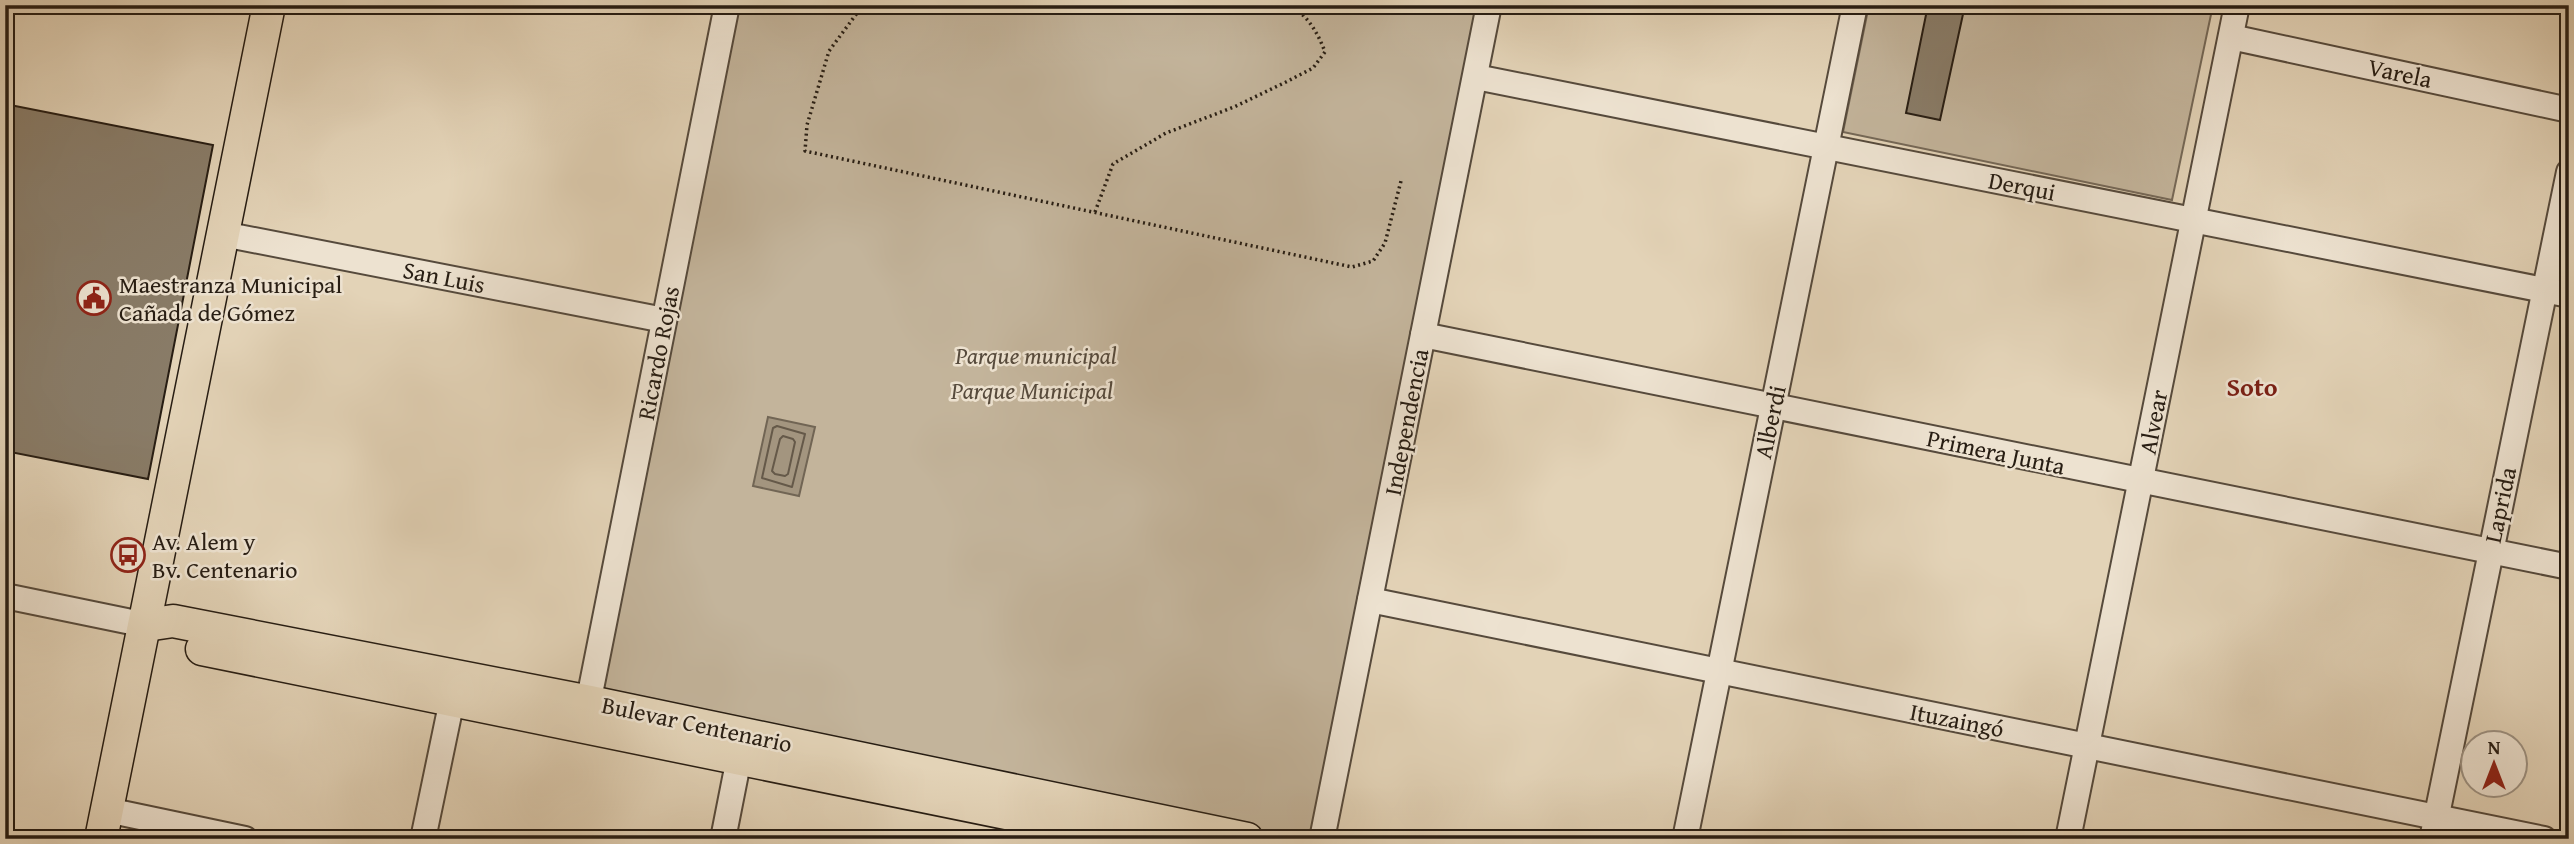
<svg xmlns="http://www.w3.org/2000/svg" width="2574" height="844" font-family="'Gentium Book Plus',serif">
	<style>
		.green { fill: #c3b49b; stroke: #756857; stroke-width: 2 }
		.water { fill: #a3957f; stroke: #716554; stroke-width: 2 }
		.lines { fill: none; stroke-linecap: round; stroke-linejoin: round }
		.shore { stroke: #655949; stroke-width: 2 }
		.building { fill: #897c68; stroke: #271d13; stroke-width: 2 }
		.minor-casing { stroke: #564a3c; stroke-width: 28 }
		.major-casing { stroke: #271d13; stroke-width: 35 }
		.path { stroke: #271d13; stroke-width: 3.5; stroke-dasharray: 2 3.5; stroke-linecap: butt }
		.minor { stroke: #ede2d0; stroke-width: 24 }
		.major { stroke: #e3d3b7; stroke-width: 32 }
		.labels { text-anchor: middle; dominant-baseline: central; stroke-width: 5; stroke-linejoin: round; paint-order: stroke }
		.street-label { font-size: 24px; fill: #271d13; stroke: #ede2d0 }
		.poi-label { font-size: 24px; fill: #271d13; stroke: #ede2d0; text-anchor: start }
		.park-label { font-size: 24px; font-style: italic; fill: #564a3c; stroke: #ede2d0 }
		.neighbourhood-label { font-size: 26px; font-weight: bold; fill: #7a1f14; stroke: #ede2d0 }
	</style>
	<rect width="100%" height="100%" fill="#e3d3b7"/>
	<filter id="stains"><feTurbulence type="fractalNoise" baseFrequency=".00286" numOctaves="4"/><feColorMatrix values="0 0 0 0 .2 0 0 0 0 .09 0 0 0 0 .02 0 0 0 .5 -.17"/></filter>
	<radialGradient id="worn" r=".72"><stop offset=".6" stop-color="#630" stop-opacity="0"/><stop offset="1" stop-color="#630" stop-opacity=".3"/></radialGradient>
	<g class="green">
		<polygon points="727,5 1489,5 1322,839 1247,839 590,702"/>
		<polygon points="1869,5 2213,5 2172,200 1843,132"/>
	</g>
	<polygon class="water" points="768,417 815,427 799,496 753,486"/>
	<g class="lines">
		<g class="shore">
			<polygon points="777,426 805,434 792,487 762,478 773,428"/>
			<polygon points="783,436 793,439 795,442 788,474 785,476 775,474 772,471 780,439"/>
		</g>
	</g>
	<g class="building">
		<polygon points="1928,5 1965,5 1940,120 1906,113"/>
		<polygon points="5,104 213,145 148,479 5,451"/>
	</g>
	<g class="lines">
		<g class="minor-casing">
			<g id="minor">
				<polyline points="2231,37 2569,110"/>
				<polyline points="1476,77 2569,295"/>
				<polyline points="223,234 664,320"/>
				<polyline points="1423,335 2569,567"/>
				<polyline points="5,596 146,625"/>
				<polyline points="1370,600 2544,839"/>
				<polyline points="585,719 727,5"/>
				<polyline points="107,810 245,839"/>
				<polyline points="423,839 452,700"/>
				<polyline points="723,839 739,758"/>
				<polyline points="1322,839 1489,5"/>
				<polyline points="1685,839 1855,5"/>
				<polyline points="2068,839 2237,5"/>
				<polyline points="2432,839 2569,172"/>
			</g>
		</g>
		<g class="major-casing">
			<g id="major">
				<polyline points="146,625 173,621 590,702 1247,839"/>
				<polyline points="202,649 1133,839"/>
				<polyline points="101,839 269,5"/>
			</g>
		</g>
		<g class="path">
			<polyline points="863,5 829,51 807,125 805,151 1352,267 1373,261 1385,243 1401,181"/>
			<path d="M1095 212 1113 164 1166 133 1234 107 1286 82 1313 68 1325 52C1318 33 1308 16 1290 5"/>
		</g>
		<use href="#minor" class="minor"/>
		<use href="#major" class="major"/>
	</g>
	<defs>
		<g id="civic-ring" transform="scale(1.75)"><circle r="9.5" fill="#ede2d0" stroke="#8f2418" stroke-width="1.5"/><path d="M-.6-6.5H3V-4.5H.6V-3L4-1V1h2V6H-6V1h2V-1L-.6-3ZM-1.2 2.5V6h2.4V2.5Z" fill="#8f2418"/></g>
		<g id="bus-ring" transform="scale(1.75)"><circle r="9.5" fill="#ede2d0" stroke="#8f2418" stroke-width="1.5"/><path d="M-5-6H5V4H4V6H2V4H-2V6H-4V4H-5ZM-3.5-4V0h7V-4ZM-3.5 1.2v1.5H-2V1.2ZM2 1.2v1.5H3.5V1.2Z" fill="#8f2418"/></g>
	</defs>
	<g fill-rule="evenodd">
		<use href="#civic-ring" x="94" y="298"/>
		<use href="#bus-ring" x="128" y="555"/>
	</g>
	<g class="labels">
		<g class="street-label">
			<text transform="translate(2400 73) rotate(12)">Varela</text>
			<text transform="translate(2022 186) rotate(11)">Derqui</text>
			<text transform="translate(444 277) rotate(11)">San Luis</text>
			<text transform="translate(658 353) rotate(-79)">Ricardo Rojas</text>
			<text transform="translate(1406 422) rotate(-79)">Independencia</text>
			<text transform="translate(1770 422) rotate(-78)">Alberdi</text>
			<text transform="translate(2153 422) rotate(-79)">Alvear</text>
			<text transform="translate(1996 452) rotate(12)">Primera Junta</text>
			<text transform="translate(2500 505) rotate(-78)">Laprida</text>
			<text transform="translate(1957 720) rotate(11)">Ituzaingó</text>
			<text transform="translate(697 724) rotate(12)">Bulevar Centenario</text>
		</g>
		<g class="poi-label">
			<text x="119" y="284">Maestranza Municipal<tspan x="119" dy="28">Cañada de Gómez</tspan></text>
			<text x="152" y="541">Av. Alem y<tspan x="152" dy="28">Bv. Centenario</tspan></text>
		</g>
		<g class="park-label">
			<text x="1036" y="355">Parque municipal</text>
			<text x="1032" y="390">Parque Municipal</text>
		</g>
		<g class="neighbourhood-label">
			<text x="2252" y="386">Soto</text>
		</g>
	</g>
	<rect width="2574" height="844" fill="none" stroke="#e3d3b7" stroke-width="28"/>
	<rect x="7" y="7" width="2560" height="830" fill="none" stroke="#271d13" stroke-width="3.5"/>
	<rect x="14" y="14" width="2546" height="816" fill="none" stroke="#271d13" stroke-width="2"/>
	<g transform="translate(2494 764)"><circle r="33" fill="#ede2d0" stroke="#9e9384" stroke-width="2"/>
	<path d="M0-5L12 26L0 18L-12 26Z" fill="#8f2418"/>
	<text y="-10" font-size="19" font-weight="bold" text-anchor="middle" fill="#271d13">N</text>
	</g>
	<rect width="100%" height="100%" filter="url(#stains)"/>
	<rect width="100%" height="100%" fill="url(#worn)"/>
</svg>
